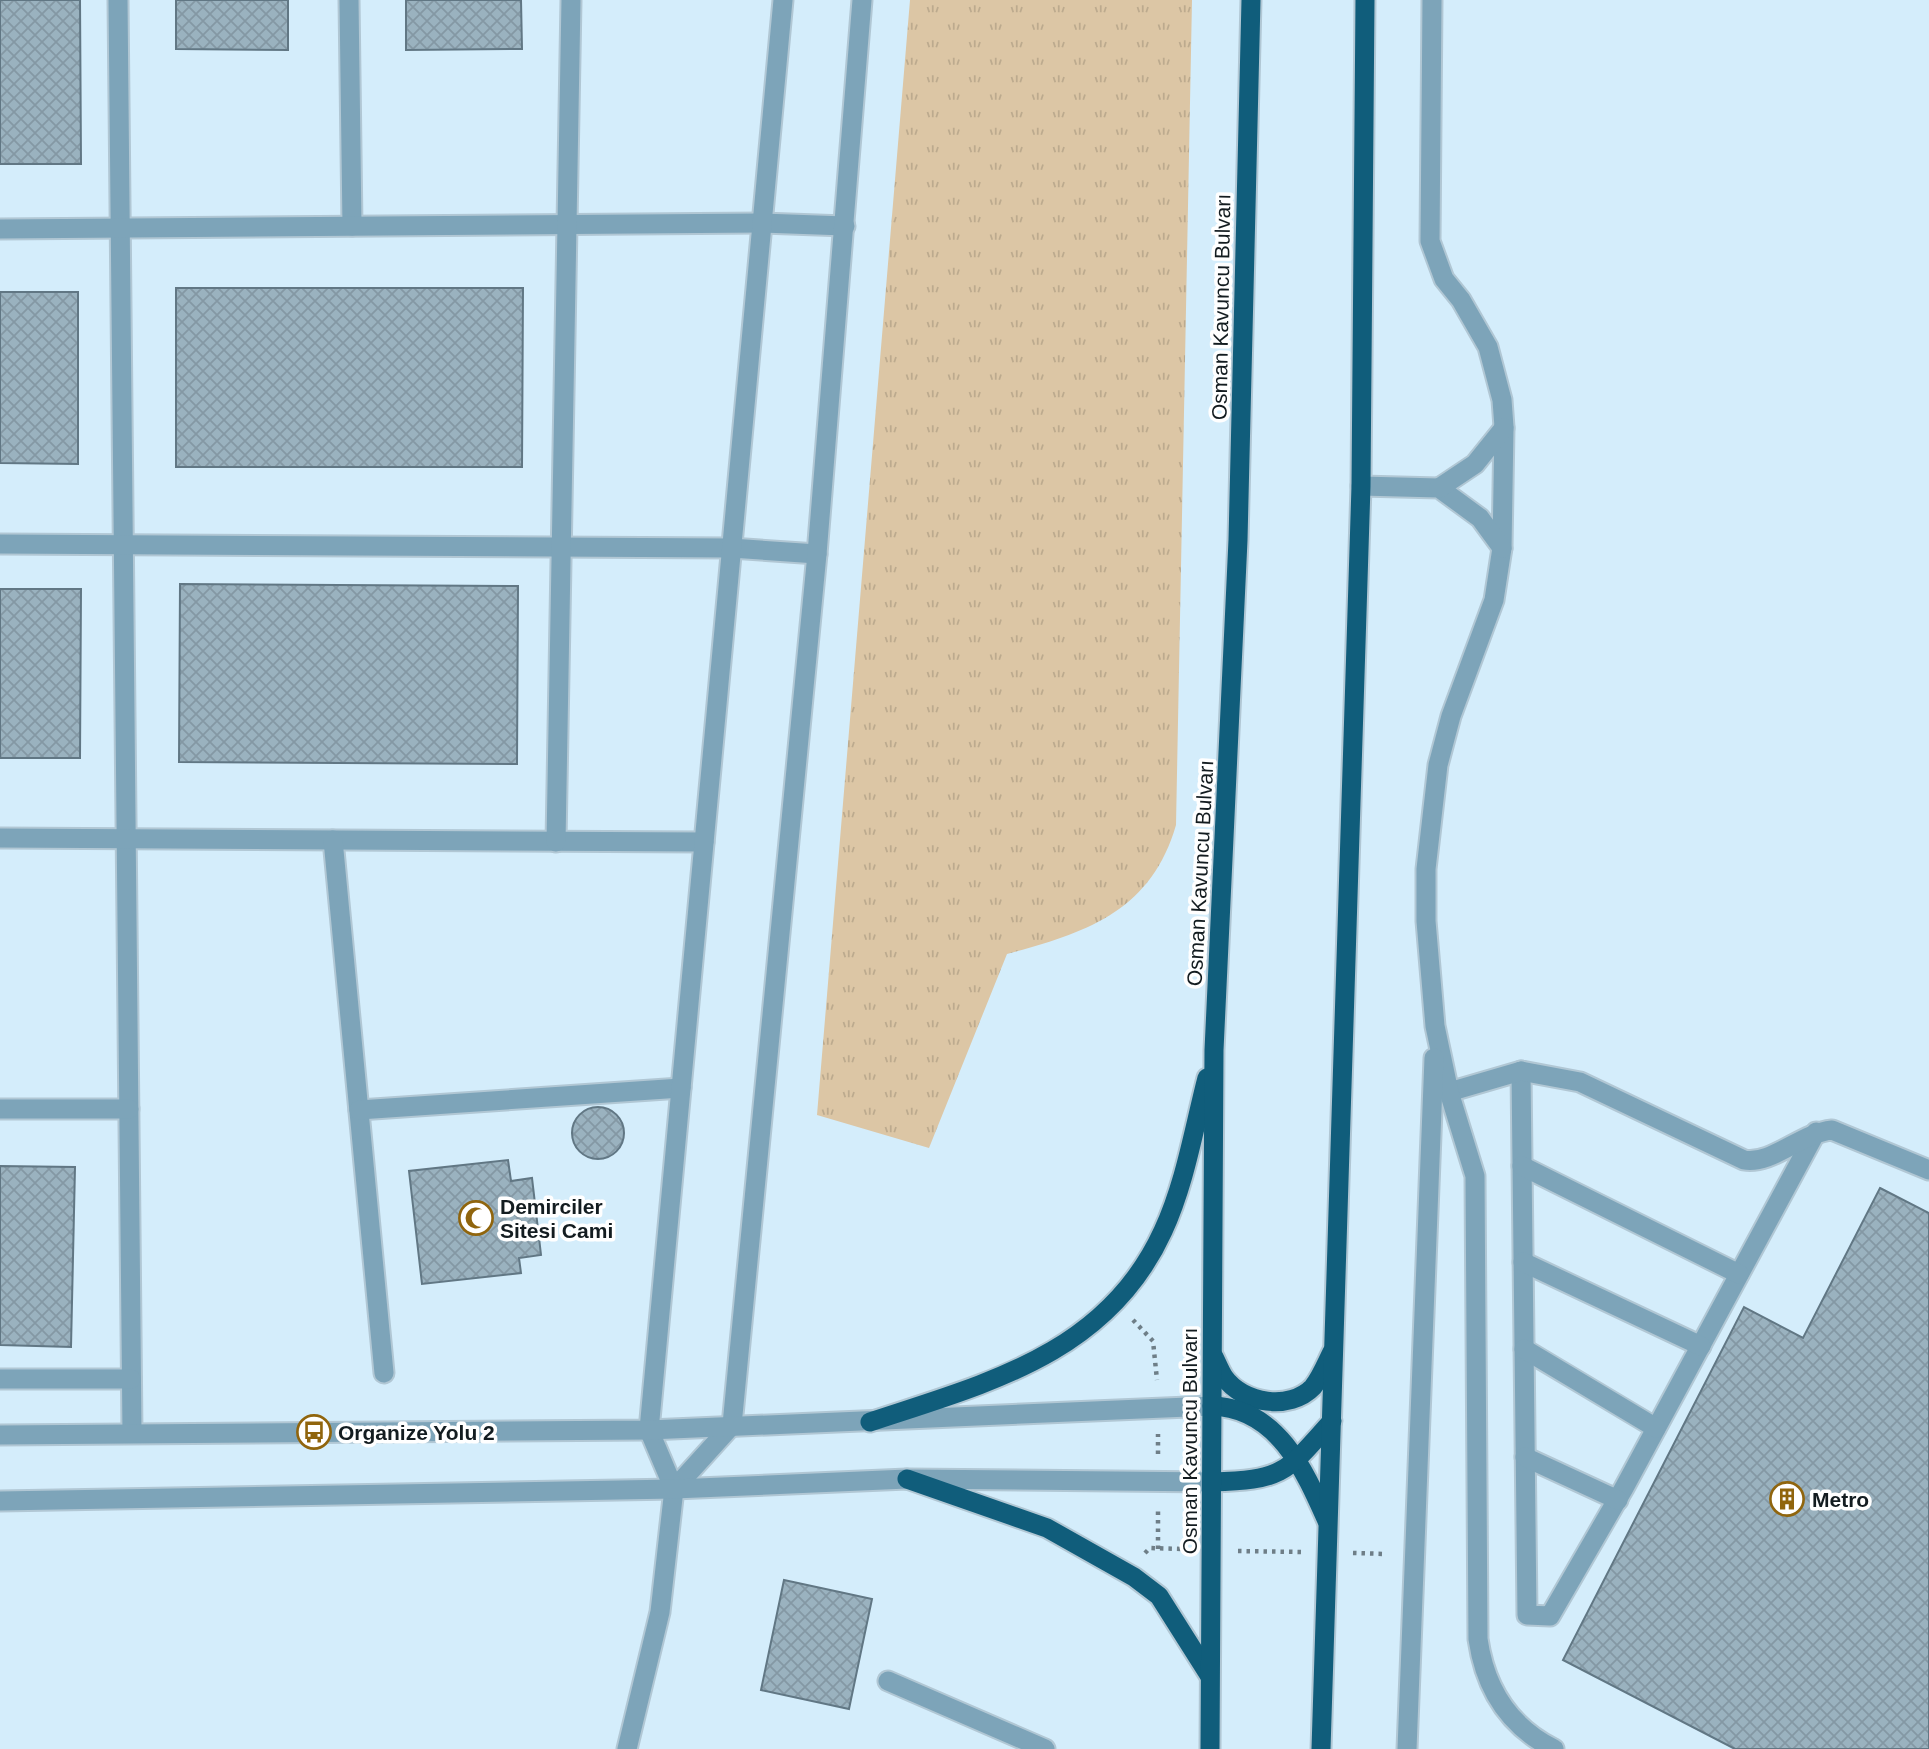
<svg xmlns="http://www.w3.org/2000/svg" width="1929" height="1749" font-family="Arial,sans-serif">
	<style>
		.park { fill: url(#park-tufts) }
		.building { fill: url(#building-cross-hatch); stroke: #617784; stroke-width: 2 }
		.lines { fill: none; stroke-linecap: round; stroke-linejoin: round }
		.service-casing { stroke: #b1c7d4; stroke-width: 23 }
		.minor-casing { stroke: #b1c7d4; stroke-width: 23 }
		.tertiary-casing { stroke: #b1c7d4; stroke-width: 23 }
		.trunk-casing { stroke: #b1c7d4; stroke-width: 23 }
		.path { stroke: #6e7e87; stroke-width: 4.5; stroke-dasharray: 3.5 5; stroke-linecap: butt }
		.service { stroke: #7da4b9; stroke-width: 19 }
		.minor { stroke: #7da4b9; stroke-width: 19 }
		.tertiary { stroke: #7da4b9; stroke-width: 19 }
		.trunk { stroke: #105d7b; stroke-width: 19 }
		.labels { text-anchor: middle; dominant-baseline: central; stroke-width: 7; stroke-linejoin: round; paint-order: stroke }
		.street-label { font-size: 21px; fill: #131c20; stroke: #fff }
		.poi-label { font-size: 21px; font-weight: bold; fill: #131c20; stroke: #fff; text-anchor: start }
	</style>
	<defs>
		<pattern id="park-tufts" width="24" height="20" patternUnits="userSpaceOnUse" patternTransform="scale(1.75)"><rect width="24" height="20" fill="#dcc6a5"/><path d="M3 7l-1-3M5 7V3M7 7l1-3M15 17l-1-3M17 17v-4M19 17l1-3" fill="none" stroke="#bcaa8e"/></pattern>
		<pattern id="building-cross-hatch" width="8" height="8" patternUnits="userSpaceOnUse" patternTransform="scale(1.75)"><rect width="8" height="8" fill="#9ab2bf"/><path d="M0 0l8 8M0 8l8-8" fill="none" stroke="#8498a4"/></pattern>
	</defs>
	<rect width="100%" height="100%" fill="#d4edfb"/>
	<path class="park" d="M910 0H1192L1176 825C1151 912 1085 933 1007 954L929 1148 817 1115Z"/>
	<g class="building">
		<polygon points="0,0 80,0 81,164 0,164"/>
		<polygon points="176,0 288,0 288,50 176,49"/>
		<polygon points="406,0 521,0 522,49 406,50"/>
		<polygon points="176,288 523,288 522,467 176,467"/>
		<polygon points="0,292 78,292 78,464 0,463"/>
		<polygon points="180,584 518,586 517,764 179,762"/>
		<polygon points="0,589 81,589 80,758 0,758"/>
		<circle cx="598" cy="1133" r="26"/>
		<polygon points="508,1160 511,1181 532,1178 541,1255 519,1258 521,1273 422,1284 409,1171"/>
		<polygon points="0,1166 75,1167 71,1347 0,1345"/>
		<polygon points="1880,1188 1929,1213 1929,1749 1735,1749 1563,1660 1744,1307 1803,1338"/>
		<polygon points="784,1580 872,1599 849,1709 761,1690"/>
	</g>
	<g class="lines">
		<g class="service-casing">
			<g id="service">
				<polyline points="1521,1071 1527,1615 1550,1616 1624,1488 1816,1132"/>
				<path d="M1449 1092 1521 1071 1580 1082 1744 1160C1772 1165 1801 1133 1832 1130L1929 1170"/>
				<polyline points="1522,1166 1739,1274"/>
				<polyline points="1523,1262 1701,1346"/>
				<polyline points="1524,1349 1656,1428"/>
				<polyline points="1525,1457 1618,1500"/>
				<polyline points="888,1681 1045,1749"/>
			</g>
		</g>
		<g class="minor-casing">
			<g id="minor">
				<polyline points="118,0 132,1433"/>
				<polyline points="349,0 352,226"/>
				<polyline points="0,229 762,223 845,226"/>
				<polyline points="0,544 731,548 817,554"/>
				<polyline points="0,838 704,842"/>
				<polyline points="333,840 384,1373"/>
				<polyline points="556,842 571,0"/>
				<polyline points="0,1109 129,1109"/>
				<polyline points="359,1110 681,1088"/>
				<polyline points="0,1379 131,1379"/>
				<polyline points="674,1489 732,1425 817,554 862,0"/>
				<polyline points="627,1749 660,1612 674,1489 649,1430 783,0"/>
			</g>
		</g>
		<g class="tertiary-casing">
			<g id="tertiary">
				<path d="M1432 0 1430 241 1444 279 1461 300 1488 347 1502 400 1504 427 1502 548 1494 600 1451 716 1438 765 1426 869V921L1435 1026 1449 1092 1475 1176 1478 1639C1485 1688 1508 1726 1554 1749"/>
				<polyline points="1361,486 1439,488 1480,518 1502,548"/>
				<polyline points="1439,488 1475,464 1504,428"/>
				<polyline points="0,1435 649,1430 1212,1406"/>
				<polyline points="0,1501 674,1489 907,1479 1212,1482"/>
				<polyline points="1407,1749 1434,1058"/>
			</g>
		</g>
		<g class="trunk-casing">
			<g id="trunk">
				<path d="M1214 1357C1217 1363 1220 1371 1224 1377 1243 1404 1290 1411 1313 1387 1321 1377 1326 1364 1332 1352"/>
				<path d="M1212 1406C1277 1408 1304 1469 1327 1521"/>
				<path d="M870 1422C987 1383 1107 1354 1163 1231 1185 1184 1194 1128 1207 1078"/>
				<polyline points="907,1479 1047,1528 1134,1577 1159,1596 1209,1675"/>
				<path d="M1212 1482C1283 1480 1286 1473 1332 1421"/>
				<polyline points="1210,1749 1214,1050 1238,540 1251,0"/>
				<polyline points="1321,1749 1361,486 1365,0"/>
			</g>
		</g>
		<g class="path">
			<polyline points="1133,1320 1153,1341 1157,1380"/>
			<polyline points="1158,1454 1158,1434"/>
			<polyline points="1158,1549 1158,1508"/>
			<polyline points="1238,1551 1302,1552"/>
			<polyline points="1145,1553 1150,1548 1183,1549"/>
			<polyline points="1353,1553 1386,1554"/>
		</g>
		<use href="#service" class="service"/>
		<use href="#minor" class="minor"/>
		<use href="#tertiary" class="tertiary"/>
		<use href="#trunk" class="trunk"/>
	</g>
	<defs>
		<g id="mosque-ring" transform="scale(1.75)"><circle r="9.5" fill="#fff" stroke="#90650d" stroke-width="1.5"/><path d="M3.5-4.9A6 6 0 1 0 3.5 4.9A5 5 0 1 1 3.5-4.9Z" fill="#90650d"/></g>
		<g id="bus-ring" transform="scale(1.75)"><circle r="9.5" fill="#fff" stroke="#90650d" stroke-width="1.5"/><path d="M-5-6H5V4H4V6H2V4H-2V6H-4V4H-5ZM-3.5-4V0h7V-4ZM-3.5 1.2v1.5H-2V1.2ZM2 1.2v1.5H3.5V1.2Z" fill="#90650d"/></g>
		<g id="building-ring" transform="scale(1.75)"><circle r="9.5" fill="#fff" stroke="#90650d" stroke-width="1.5"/><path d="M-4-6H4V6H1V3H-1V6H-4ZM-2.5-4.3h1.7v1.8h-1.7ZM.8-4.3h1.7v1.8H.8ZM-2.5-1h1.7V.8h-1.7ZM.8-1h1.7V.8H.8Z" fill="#90650d"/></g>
	</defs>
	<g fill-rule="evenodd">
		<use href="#mosque-ring" x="476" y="1218"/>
		<use href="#bus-ring" x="314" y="1432"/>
		<use href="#building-ring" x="1787" y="1499"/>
	</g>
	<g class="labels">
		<g class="street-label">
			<text transform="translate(1221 307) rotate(-89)">Osman Kavuncu Bulvarı</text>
			<text transform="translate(1200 873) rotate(-87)">Osman Kavuncu Bulvarı</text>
			<text transform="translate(1189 1441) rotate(-90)">Osman Kavuncu Bulvarı</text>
		</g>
		<g class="poi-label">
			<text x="500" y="1206">Demirciler<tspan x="500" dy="24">Sitesi Cami</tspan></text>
			<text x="338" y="1432">Organize Yolu 2</text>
			<text x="1812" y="1499">Metro</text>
		</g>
	</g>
</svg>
